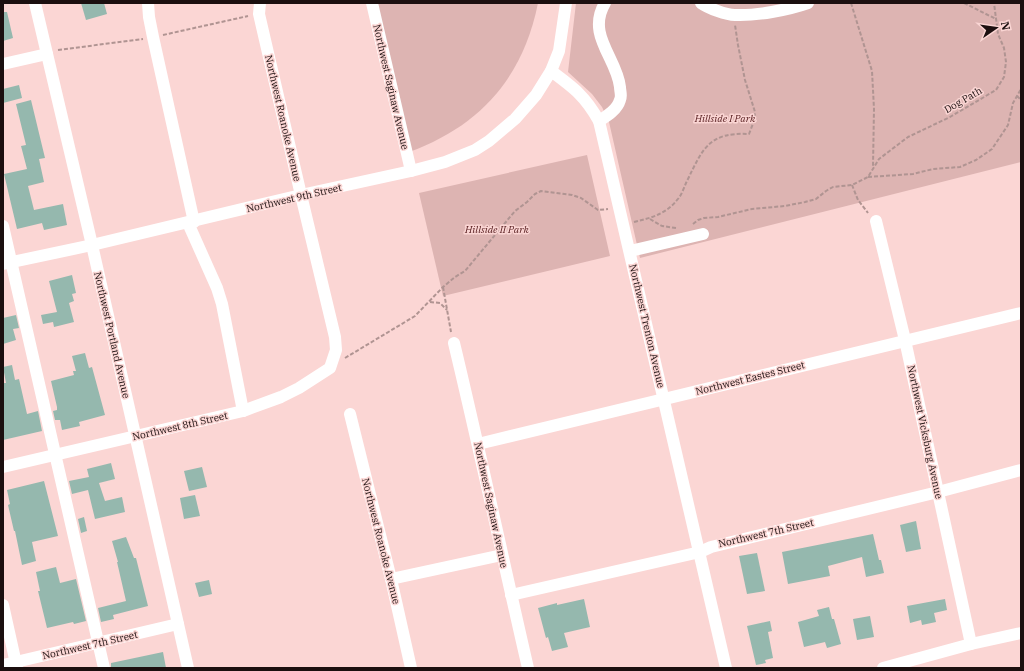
<svg xmlns="http://www.w3.org/2000/svg" width="1024" height="671" font-family="'IBM Plex Serif',serif">
	<style>
		.green { fill: #ddb4b2 }
		.building { fill: #95b8ae }
		.lines { fill: none; stroke-linecap: round; stroke-linejoin: round }
		.path { stroke: #b09492; stroke-width: 2; stroke-dasharray: 4 2; stroke-linecap: butt }
		.minor { stroke: #fff; stroke-width: 12 }
		.labels { text-anchor: middle; dominant-baseline: central; stroke-width: 3; stroke-linejoin: round; paint-order: stroke }
		.street-label { font-size: 10px; fill: #1b0f0f; stroke: #fbd6d4 }
		.park-label { font-size: 10px; font-style: italic; fill: #592022; stroke: #fbd6d4 }
	</style>
	<rect width="100%" height="100%" fill="#fbd6d4"/>
	<g class="green">
		<path d="M380 3H538C523 78 480 126 409 152L375 4Z"/>
		<polygon points="576,3 1021,3 1021,162 640,258 609,122 602,107 592,94 568,72"/>
		<polygon points="587,155 610,256 443,296 419,193"/>
	</g>
	<g class="building">
		<polygon points="81,3 104,3 107,14 86,20"/>
		<polygon points="3,12 7,12 13,38 3,41"/>
		<polygon points="19,85 22,98 3,103 3,89"/>
		<polygon points="31,100 45,158 39,159 44,182 28,186 34,210 63,204 67,225 44,230 42,223 17,229 4,174 27,169 21,146 26,145 16,104"/>
		<polygon points="72,275 76,293 72,294 74,301 69,303 74,322 54,327 53,322 43,324 41,315 57,312 49,281"/>
		<polygon points="16,315 19,328 13,329 16,340 3,344 3,318"/>
		<polygon points="85,353 89,368 92,367 105,415 79,422 80,426 62,430 60,420 55,420 53,411 57,410 57,407 51,381 74,375 73,371 76,371 72,356"/>
		<polygon points="12,365 15,380 19,379 27,414 38,411 42,431 3,440 3,383 6,383 3,367"/>
		<polygon points="111,463 115,479 99,483 105,501 122,497 125,512 95,519 88,490 72,494 69,481 89,477 87,469"/>
		<polygon points="202,467 207,487 189,491 184,471"/>
		<polygon points="44,481 58,536 32,542 36,561 22,565 15,531 14,531 8,505 10,504 7,490"/>
		<polygon points="195,495 200,516 184,519 180,498"/>
		<polygon points="84,517 87,531 81,533 78,519"/>
		<polygon points="916,521 921,549 906,552 900,525"/>
		<polygon points="873,534 879,560 881,560 884,573 866,577 862,557 828,566 830,576 788,584 782,552"/>
		<polygon points="126,537 134,558 136,558 148,606 113,615 114,619 101,622 98,608 126,601 117,562 118,562 112,541"/>
		<polygon points="757,553 765,591 747,594 739,556"/>
		<polygon points="56,567 60,583 76,579 86,621 74,624 73,622 47,628 38,591 40,591 36,572"/>
		<polygon points="209,580 212,594 199,597 195,583"/>
		<polygon points="584,599 590,627 564,633 568,647 552,651 548,637 546,638 538,608 557,603 557,605"/>
		<polygon points="945,599 947,610 934,613 936,622 922,625 921,620 910,623 907,606"/>
		<polygon points="829,607 832,619 834,619 841,644 827,648 825,642 804,647 798,622 819,616 817,610"/>
		<polygon points="870,616 874,637 857,640 853,619"/>
		<polygon points="770,621 772,631 768,632 773,658 765,660 766,663 756,665 747,626"/>
		<polygon points="163,652 166,668 111,668 111,663"/>
	</g>
	<g class="lines">
		<g class="path">
			<polyline points="851,3 872,71 874,109 873,166"/>
			<polyline points="964,3 996,19"/>
			<polyline points="163,35 248,16"/>
			<polyline points="58,50 143,39"/>
			<polyline points="1017,96 1021,100"/>
			<polyline points="868,177 913,174 933,169 960,167 976,160 992,149 1008,125 1013,103 1021,89"/>
			<polyline points="852,185 858,200 868,213"/>
			<polyline points="650,219 662,226 676,228"/>
			<path d="M634 222C651 218 666 214 677 200 682 195 684 187 687 181 703 148 709 132 749 134L754 121 755 112 745 80 738 45 735 25"/>
			<polyline points="693,224 698,220 704,218 718,217 752,209 785,206 805,202 816,199 826,191 833,187 852,185 868,177 879,159 908,137 950,117 996,90 1004,77 1006,62 1004,48 998,34 994,3"/>
			<polyline points="443,287 451,332"/>
			<polyline points="430,302 440,303 447,310"/>
			<polyline points="345,358 415,316 443,287 455,277 465,271 515,211 527,202 535,194 541,191 572,195 581,198 598,210 608,209"/>
		</g>
		<g class="minor">
			<polyline points="35,3 92,245 188,668"/>
			<polyline points="148,3 149,17 153,37 194,222"/>
			<polyline points="372,3 411,171"/>
			<path d="M701 3C708 8 726 15 735 15 756 16 788 10 808 3"/>
			<polyline points="3,64 47,54"/>
			<path d="M551 71C574 88 585 96 599 121L726 668"/>
			<path d="M599 121C607 116 617 110 620 100 622 96 620 91 620 87 617 58 586 35 605 3"/>
			<polyline points="876,221 905,340 971,644"/>
			<polyline points="188,223 217,288 222,304 243,411"/>
			<polyline points="3,226 104,668"/>
			<polyline points="630,251 703,234"/>
			<polyline points="3,264 92,245 301,195 411,171 445,162 475,150 489,141 515,119 536,95 551,71 559,51 566,3"/>
			<path d="M454 343C480 451 503 560 528 668"/>
			<polyline points="350,414 391,579 411,668"/>
			<polyline points="478,444 1021,313"/>
			<polyline points="3,467 243,411 281,397 299,388 330,368 336,350 335,337 301,195 259,14 260,3"/>
			<polyline points="391,579 502,555"/>
			<polyline points="511,595 700,552 711,547 938,492 1021,470"/>
			<polyline points="3,605 17,668"/>
			<polyline points="3,665 178,624"/>
			<polyline points="883,668 971,644 1021,633"/>
		</g>
	</g>
	<g class="labels">
		<g class="street-label">
			<text transform="translate(391 87) rotate(77)">Northwest Saginaw Avenue</text>
			<text transform="translate(963 100) rotate(-30)">Dog Path</text>
			<text transform="translate(283 118) rotate(77)">Northwest Roanoke Avenue</text>
			<text transform="translate(294 198) rotate(-13)">Northwest 9th Street</text>
			<text transform="translate(647 326) rotate(77)">Northwest Trenton Avenue</text>
			<text transform="translate(112 335) rotate(77)">Northwest Portland Avenue</text>
			<text transform="translate(750 378) rotate(-14)">Northwest Eastes Street</text>
			<text transform="translate(180 426) rotate(-13)">Northwest 8th Street</text>
			<text transform="translate(925 432) rotate(78)">Northwest Vicksburg Avenue</text>
			<text transform="translate(491 505) rotate(78)">Northwest Saginaw Avenue</text>
			<text transform="translate(766 533) rotate(-13)">Northwest 7th Street</text>
			<text transform="translate(381 541) rotate(76)">Northwest Roanoke Avenue</text>
			<text transform="translate(90 645) rotate(-13)">Northwest 7th Street</text>
		</g>
		<g class="park-label">
			<text x="725" y="118">Hillside I Park</text>
			<text x="497" y="229">Hillside II Park</text>
		</g>
	</g>
	<rect width="1024" height="671" fill="none" stroke="#1b0f0f" stroke-width="8"/>
	<g transform="translate(996 28) rotate(77)" stroke="#fbd6d4" stroke-width="3" paint-order="stroke">
	<path d="M0-3L7 15L0 10L-7 15Z" fill="#1b0f0f"/>
	<text y="-6" font-size="11" font-weight="bold" text-anchor="middle" fill="#1b0f0f">N</text>
	</g>
</svg>
